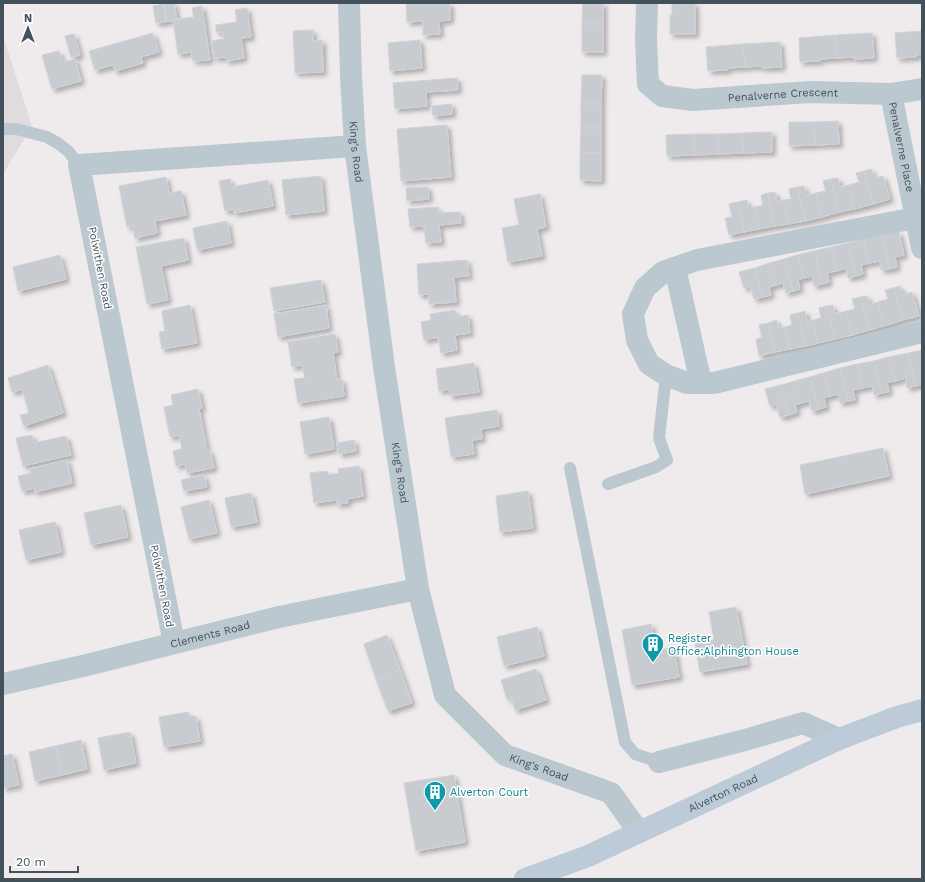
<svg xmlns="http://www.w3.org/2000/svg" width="925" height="882" font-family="'Work Sans',sans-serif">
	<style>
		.education { fill: #e0dcde }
		.building { fill: #c8ccd1; stroke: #cfd2d8; filter: url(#shadow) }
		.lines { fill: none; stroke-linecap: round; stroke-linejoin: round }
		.lane { stroke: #bbc8d0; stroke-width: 12 }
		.street { stroke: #bbc8d0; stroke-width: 22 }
		.secondary { stroke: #bccbd7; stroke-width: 22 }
		.labels { text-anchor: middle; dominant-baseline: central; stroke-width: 3; stroke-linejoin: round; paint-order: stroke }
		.street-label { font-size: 11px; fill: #43515a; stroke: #fff }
		.culture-label { font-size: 11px; fill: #0d838f; stroke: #fff; text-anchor: start }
	</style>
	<defs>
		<filter id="shadow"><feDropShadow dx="3.5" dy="3.5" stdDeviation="2" flood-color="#0004"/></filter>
	</defs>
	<rect width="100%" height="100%" fill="#efebec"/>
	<polygon class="education" points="3,36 32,126 3,174"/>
	<g class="building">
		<polygon points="174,3 177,20 167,21 164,4"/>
		<polygon points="406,3 450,3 450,20 439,21 440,34 423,35 423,21 407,22"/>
		<polygon points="583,3 603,3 603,24 582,24"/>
		<polygon points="672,3 695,3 695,34 670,34 670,15 672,15"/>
		<polygon points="163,4 166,22 156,23 153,6"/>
		<polygon points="202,6 210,60 193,61 191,52 178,54 173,20 194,17 192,8"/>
		<polygon points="247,8 251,37 241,38 244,58 227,61 226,57 214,58 212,41 224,39 223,32 216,32 216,25 237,22 235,10"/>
		<rect x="582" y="24" width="21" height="28"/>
		<polygon points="313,30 313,41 322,40 323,72 295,73 293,31"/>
		<polygon points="922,31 922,54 916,55 916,57 897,58 895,33"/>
		<polygon points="153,33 159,52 141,57 143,63 115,71 113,65 95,70 89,51"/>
		<polygon points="872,33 874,58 854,59 854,57 837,58 836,35"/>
		<polygon points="74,34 80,55 71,57 65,36"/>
		<polygon points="836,35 837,58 820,59 820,61 800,62 799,38"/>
		<polygon points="420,40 422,68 390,71 388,43"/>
		<polygon points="780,42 782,67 762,68 762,66 745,67 743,44"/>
		<polygon points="743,44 745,67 727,68 728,70 708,71 706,47"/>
		<polygon points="59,51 63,62 75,59 81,81 52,89 42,55"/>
		<polygon points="582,75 602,75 601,104 581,104"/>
		<polygon points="457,78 458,90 426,92 427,106 395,109 393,83"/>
		<polygon points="452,104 452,114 433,116 432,106"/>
		<rect x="581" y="104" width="20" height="24"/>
		<polygon points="838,121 839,144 815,145 814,122"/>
		<polygon points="789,122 814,122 815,145 789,146"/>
		<polygon points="447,125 451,177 401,181 397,129"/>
		<polygon points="581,128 601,128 601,153 580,153"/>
		<polygon points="772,132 772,152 743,153 742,133"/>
		<polygon points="742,133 743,153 719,154 718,134"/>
		<polygon points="694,134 694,155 667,156 666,135"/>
		<polygon points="694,134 718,134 719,154 694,155"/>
		<polygon points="580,153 601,153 601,181 580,180"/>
		<polygon points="871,169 874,178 883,176 890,199 873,204 864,171"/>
		<polygon points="864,171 873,204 854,209 849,185 859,182 856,173"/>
		<polygon points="321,176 324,211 286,215 282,180"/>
		<polygon points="166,177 169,193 181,191 186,215 155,221 157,233 135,238 133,226 127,227 119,186"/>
		<polygon points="838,178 840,187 849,185 854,209 839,212 831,179"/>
		<polygon points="230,179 232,187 268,180 273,206 234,213 234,209 225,211 219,181"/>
		<polygon points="831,179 839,212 822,217 816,193 826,191 823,181"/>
		<polygon points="804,186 806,195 816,193 822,217 805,221 797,187"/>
		<polygon points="428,187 429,199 407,201 406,188"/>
		<polygon points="797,187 805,221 788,224 783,200 791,199 789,189"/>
		<polygon points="775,192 777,202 783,200 788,224 774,226 768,193"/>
		<polygon points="768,193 774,226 759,229 755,207 763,205 761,195"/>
		<polygon points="540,194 546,227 537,229 542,256 508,262 502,228 519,225 514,199"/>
		<polygon points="747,200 748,208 755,207 759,229 744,232 738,202"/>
		<polygon points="738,202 744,232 729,235 725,218 732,217 729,204"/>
		<polygon points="438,207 438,213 460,212 461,223 439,225 441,242 426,243 424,226 410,227 408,209"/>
		<polygon points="227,221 231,243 197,250 193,228"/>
		<polygon points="899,232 904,255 895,257 897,267 889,269 882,235"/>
		<polygon points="882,235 889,269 881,270 880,261 869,263 863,239"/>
		<polygon points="184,238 188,260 161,266 168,300 147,304 136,247"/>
		<polygon points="863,239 869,263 861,265 863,274 856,276 848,243"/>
		<polygon points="848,243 856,276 848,278 846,268 836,271 831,247"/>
		<polygon points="831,247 836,271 827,273 829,282 822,284 814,251"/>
		<polygon points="814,251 822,284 814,286 812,276 804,278 797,255"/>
		<polygon points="60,255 66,279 18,291 13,267"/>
		<polygon points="797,255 804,278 798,280 800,289 793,291 784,259"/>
		<polygon points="784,259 793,291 786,293 783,283 776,285 769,263"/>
		<polygon points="467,260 469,276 454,277 456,302 429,304 429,294 419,295 417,264"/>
		<polygon points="769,263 776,285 769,287 771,295 763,297 755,268"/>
		<polygon points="755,268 763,297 754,299 750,286 744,288 739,272"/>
		<polygon points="321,280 325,302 274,311 270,288"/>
		<polygon points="900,286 903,295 912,292 919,316 903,320 893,288"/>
		<polygon points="893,288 903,320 884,326 878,302 888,299 885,290"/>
		<polygon points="867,296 870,305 878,302 884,326 869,330 860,297"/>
		<polygon points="860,297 869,330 852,335 846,311 855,309 852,299"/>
		<polygon points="190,305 197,343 162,349 159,332 165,331 162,311"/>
		<polygon points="326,305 329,328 278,337 274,314"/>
		<polygon points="833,305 835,314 846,311 852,335 835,339 827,306"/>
		<polygon points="827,306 835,339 818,343 813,320 821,318 819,308"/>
		<polygon points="455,310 456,317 468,315 470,333 455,335 457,350 441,353 438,337 424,340 421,322 431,320 430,314"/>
		<polygon points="805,311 807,321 813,320 818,343 805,346 798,313"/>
		<polygon points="798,313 805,346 790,349 785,327 792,325 790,315"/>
		<polygon points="777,320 778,328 785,327 790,349 775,352 768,323"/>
		<polygon points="768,323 775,352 759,356 756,339 762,338 759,325"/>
		<polygon points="335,334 338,352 333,353 336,373 337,380 342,379 344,396 298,403 294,379 305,378 302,365 292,367 288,342"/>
		<polygon points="922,350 922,375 921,375 922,385 915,386 908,353"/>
		<polygon points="908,353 915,386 907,388 906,378 895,381 889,357"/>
		<polygon points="889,357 895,381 887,382 889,392 882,393 874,361"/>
		<polygon points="874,361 882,393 874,395 872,386 862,388 857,364"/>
		<polygon points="474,363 479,392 450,396 449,389 439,391 436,369"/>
		<polygon points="857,364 862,388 853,390 855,400 848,401 840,368"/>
		<polygon points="48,365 63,413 24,426 20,415 29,413 22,389 12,392 8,378"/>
		<polygon points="840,368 848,401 840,403 838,394 830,396 823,373"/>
		<polygon points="823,373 830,396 824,398 826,407 819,409 810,377"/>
		<polygon points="810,377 819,409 812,411 809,401 802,403 795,381"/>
		<polygon points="795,381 802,403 795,405 797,412 789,415 781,385"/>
		<polygon points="781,385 789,415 780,417 776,404 770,406 765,389"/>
		<polygon points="198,389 202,408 199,409 207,451 210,451 214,468 187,473 185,464 176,466 173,451 182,449 179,435 170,437 164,407 173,405 171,395"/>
		<polygon points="497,410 499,426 481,429 482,439 472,440 474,454 451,457 445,418"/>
		<polygon points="329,417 334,449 305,454 300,422"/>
		<polygon points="32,435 34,443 66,436 71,455 23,466 16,438"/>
		<polygon points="354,440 356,451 339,454 337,443"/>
		<polygon points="883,448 889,476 805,494 800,465"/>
		<polygon points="67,460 72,483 35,492 34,488 22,491 18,476 31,473 30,469"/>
		<polygon points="359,466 363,496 347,499 348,503 337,504 337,500 314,503 310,473 327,471 328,475 339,473 338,469"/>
		<polygon points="204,475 207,487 184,491 181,480"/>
		<polygon points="528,491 533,528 500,532 496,496"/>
		<polygon points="251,493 257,522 231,527 225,498"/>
		<polygon points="209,500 217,533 189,539 181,507"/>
		<polygon points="121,505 128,537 91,545 84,513"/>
		<polygon points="55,522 61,552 26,560 19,530"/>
		<polygon points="736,607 747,664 700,672 695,644 714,640 709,612"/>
		<polygon points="651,624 656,651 674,647 679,677 632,685 622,630"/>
		<polygon points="537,627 544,656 504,666 497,637"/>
		<polygon points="387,635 400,670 376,679 364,644"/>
		<polygon points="536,669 546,700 515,710 511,697 507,699 501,680"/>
		<polygon points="400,670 412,703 388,711 376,679"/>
		<polygon points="188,712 189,717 196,716 200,741 164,747 159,717"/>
		<polygon points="130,732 136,763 104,770 98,738"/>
		<polygon points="81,740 87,769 62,775 55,746"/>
		<polygon points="55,746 62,775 35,781 29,752"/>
		<polygon points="12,754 19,785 3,788 3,756"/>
		<polygon points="454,775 465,842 416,851 404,783"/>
	</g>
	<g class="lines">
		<g class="lane">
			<polyline points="3,129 16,129 47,137 59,144 68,151 79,165"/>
			<polyline points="570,468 625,742 635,754 659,762"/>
			<polyline points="608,484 656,467 667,460 659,438 666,375"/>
		</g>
		<g class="street">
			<path id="s1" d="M349 3 351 78 355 146 384 367 418 589 445 695 505 755 611 793 639 832"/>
			<path id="s2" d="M647 3 646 40 648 84 662 96 693 100 810 92 891 94 922 89"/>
			<path id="s3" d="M891 94 922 248"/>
			<polyline points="915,218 697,260 663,272 645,288 633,314 637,340 649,364 666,375 687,383 714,383 922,332"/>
			<polyline points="675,268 701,383"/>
			<polyline points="174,643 79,165 355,146"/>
			<path id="s4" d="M3 684 87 665 279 617 418 589"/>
			<polyline points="659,762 745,740 803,723 839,739"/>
		</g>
		<path class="secondary" id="s5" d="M525 879 588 856 839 739 897 717 922 710"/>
	</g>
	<defs>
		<g id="building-pin" transform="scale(1.15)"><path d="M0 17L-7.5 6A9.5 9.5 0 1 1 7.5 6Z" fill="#0f9aa8" stroke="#fff"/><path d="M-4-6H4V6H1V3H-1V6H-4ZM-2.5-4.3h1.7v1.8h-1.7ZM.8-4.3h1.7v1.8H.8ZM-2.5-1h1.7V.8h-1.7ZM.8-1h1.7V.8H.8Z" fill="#fff"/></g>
	</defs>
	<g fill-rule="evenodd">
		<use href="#building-pin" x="653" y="644"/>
		<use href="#building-pin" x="435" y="792"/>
	</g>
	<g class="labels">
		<g class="street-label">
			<text stroke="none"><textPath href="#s2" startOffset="221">Penalverne Crescent</textPath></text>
			<text stroke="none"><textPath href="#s3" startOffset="54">Penalverne Place</textPath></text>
			<text stroke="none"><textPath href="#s1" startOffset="149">King's Road</textPath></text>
			<text transform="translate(100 268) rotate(79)">Polwithen Road</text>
			<text stroke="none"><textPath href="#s1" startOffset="473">King's Road</textPath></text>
			<text transform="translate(162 586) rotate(79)">Polwithen Road</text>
			<text stroke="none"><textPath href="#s4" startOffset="213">Clements Road</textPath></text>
			<text stroke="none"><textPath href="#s1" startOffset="821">King's Road</textPath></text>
			<text stroke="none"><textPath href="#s5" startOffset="216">Alverton Road</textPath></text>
		</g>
		<g class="culture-label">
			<text x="668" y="638">Register<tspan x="668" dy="13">Office;Alphington House</tspan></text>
			<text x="450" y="792">Alverton Court</text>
		</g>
	</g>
	<rect width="925" height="882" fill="none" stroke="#43515a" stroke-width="8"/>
	<g transform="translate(28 28)" stroke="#ffffff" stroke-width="3" paint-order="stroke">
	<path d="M0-3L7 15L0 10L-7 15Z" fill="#43515a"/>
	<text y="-6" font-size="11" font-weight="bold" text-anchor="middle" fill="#43515a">N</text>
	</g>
	<path d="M10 866v6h68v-6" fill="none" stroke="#43515a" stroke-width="2"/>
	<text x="16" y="866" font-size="12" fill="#43515a" stroke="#ffffff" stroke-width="3" paint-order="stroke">20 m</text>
</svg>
